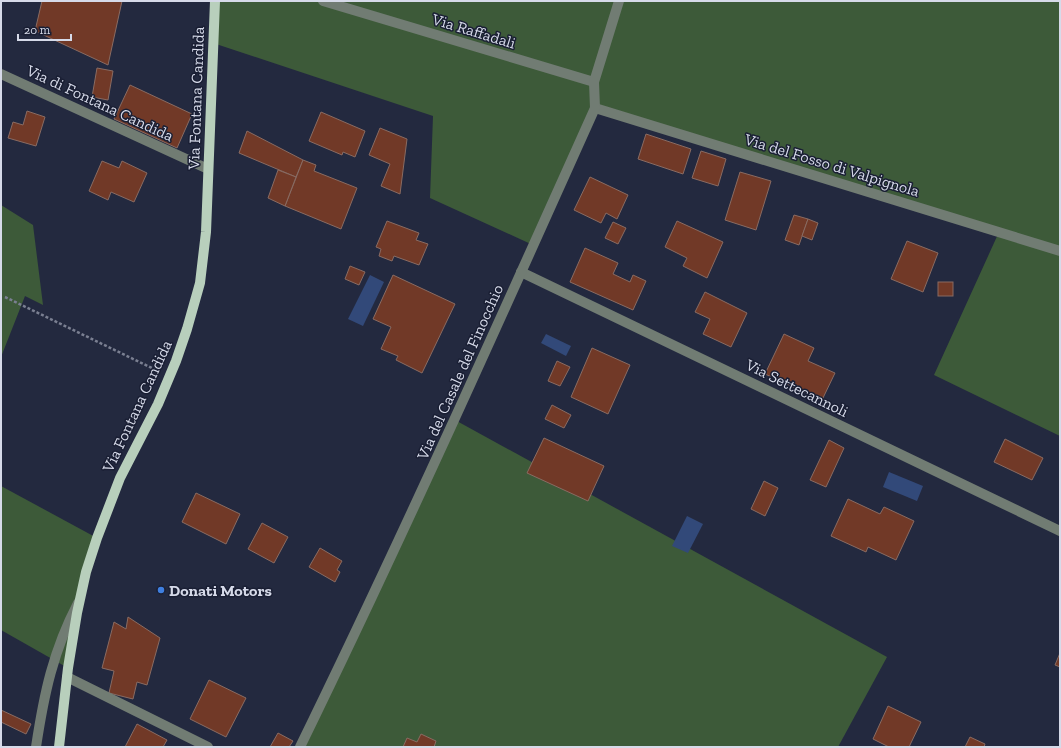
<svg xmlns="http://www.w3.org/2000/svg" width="1061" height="748" font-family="'Zilla Slab',serif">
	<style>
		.green { fill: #3d5a39 }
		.water { fill: #324979 }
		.building { fill: #713927; stroke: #896b62 }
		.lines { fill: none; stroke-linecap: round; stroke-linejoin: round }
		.path { stroke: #7a7f91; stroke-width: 2.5; stroke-dasharray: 3 2; stroke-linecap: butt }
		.minor { stroke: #717c73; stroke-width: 10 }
		.major { stroke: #b8cfbc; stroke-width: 10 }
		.shop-dot { fill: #3f7fe0; stroke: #1a1f34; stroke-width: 1.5 }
		.labels { text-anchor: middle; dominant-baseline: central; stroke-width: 3; stroke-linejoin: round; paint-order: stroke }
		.street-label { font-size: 16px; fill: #d6dae9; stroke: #1a1f34 }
		.poi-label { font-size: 16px; font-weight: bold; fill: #d6dae9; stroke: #1a1f34; text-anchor: start }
	</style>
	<rect width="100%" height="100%" fill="#23293f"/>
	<g class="green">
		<polygon points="215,1 1060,1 1060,436 934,375 999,232 595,108 533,245 430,198 433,116 213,43"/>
		<polygon points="1,205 33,225 43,305 25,296 1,357"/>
		<polygon points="455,420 887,657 838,747 300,747"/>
		<polygon points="1,486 97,538 68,668 1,630"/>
	</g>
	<g class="water">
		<polygon points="370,275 384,282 363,326 348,319"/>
		<polygon points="546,334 571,346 566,356 541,343"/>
		<polygon points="889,472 923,486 917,501 883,487"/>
		<polygon points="687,516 703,524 688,553 672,546"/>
	</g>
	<g class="building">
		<polygon points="42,1 122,1 108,65 35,31"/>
		<polygon points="97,68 113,71 108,100 92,97"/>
		<polygon points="130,85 192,114 177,148 114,119"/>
		<polygon points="27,111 45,117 36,146 8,138 13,122 23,125"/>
		<polygon points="321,112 365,131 355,157 343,152 342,155 309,141"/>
		<polygon points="380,128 407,139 400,194 381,186 390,164 369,155"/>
		<polygon points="247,131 303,160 296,177 239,153"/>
		<polygon points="646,134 691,149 683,174 638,159"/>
		<polygon points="701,151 726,159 718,186 692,178"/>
		<polygon points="303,160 316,165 314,171 357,188 341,229 285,206"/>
		<polygon points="102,161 119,168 122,161 147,173 134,202 111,192 108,200 89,191"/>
		<polygon points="278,170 296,177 285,206 268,198"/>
		<polygon points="740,172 771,181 756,230 725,220"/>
		<polygon points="590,177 628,195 617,219 606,213 601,223 574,210"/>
		<polygon points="794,215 808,219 799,245 785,240"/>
		<polygon points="808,219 818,223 812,240 802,236"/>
		<polygon points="387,221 419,233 416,240 428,244 419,265 394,256 392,261 379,256 381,249 376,247"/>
		<polygon points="677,221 723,242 707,278 683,266 687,258 665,247"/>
		<polygon points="613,222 626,228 618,244 605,238"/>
		<polygon points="907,241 938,253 923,292 891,279"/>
		<polygon points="585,248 618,263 613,274 630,282 633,275 646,281 633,310 570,282"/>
		<polygon points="350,266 365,272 359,285 345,279"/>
		<polygon points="393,275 455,304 422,373 396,360 398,356 381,349 391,327 373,319"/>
		<rect x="938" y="282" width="15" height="14"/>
		<polygon points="705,292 747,313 731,347 703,334 710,319 695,312"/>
		<polygon points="784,334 814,348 808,361 835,373 822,400 765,374"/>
		<polygon points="592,348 630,365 608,414 571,397"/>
		<polygon points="557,361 570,367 560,386 548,381"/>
		<polygon points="552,405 571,415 564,428 545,419"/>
		<polygon points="544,438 604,466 588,501 527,473"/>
		<polygon points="1005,439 1043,458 1032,480 994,462"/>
		<polygon points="829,440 844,448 826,487 810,480"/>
		<polygon points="764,481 778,488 765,516 751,509"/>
		<polygon points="196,493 240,514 226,544 182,522"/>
		<polygon points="848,499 880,514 884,507 914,521 896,560 868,547 866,552 831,536"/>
		<polygon points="262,523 288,537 274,563 248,549"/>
		<polygon points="320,548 342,561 337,570 340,572 335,582 309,567"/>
		<polygon points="128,617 160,638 147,685 137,682 133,699 109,693 114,671 102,668 114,622 126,629"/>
		<polygon points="1060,653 1060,667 1055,665"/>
		<polygon points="209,680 246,698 226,737 190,719"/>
		<polygon points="888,706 921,722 909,747 889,747 873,739"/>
		<polygon points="1,710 31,724 26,734 1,722"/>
		<polygon points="137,724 167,740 163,747 125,747"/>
		<polygon points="278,733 293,741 289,747 270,747"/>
		<polygon points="421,734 436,741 434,747 403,747 407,738 417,742"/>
		<polygon points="970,737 985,744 984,747 965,747"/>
	</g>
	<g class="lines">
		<polyline class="path" points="5,297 158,371"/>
		<g class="minor">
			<polyline points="323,1 594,82"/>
			<polyline points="1,74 208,169"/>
			<polyline points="595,108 1060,251"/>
			<polyline points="521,272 1060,531"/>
			<polyline points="67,677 208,747"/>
			<path d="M36 747C44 694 53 651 78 603"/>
			<path d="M300 747C403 536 499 322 595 108L594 82 619 1"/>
		</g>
		<polyline class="major" points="59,747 68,668 77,613 86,572 97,538 120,478 158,404 176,361 187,329 200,283 206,232 215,1"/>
	</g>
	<circle class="shop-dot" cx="161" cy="590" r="4"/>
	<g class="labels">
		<g class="street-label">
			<text transform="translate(474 31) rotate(17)">Via Raffadali</text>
			<text transform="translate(196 98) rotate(-88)">Via Fontana Candida</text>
			<text transform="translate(100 103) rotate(25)">Via di Fontana Candida</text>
			<text transform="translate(832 165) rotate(17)">Via del Fosso di Valpignola</text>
			<text transform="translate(460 372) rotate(-66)">Via del Casale del Finocchio</text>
			<text transform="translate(797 388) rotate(26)">Via Settecannoli</text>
			<text transform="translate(137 406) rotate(-65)">Via Fontana Candida</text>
		</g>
		<g class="poi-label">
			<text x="169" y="590">Donati Motors</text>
		</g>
	</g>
	<rect width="1061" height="748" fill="none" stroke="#d6dae9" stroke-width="4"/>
	<path d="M18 34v6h53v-6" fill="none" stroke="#d6dae9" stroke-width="2"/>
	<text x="24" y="34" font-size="12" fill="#d6dae9" stroke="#1a1f34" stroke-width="3" paint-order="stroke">20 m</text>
</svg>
